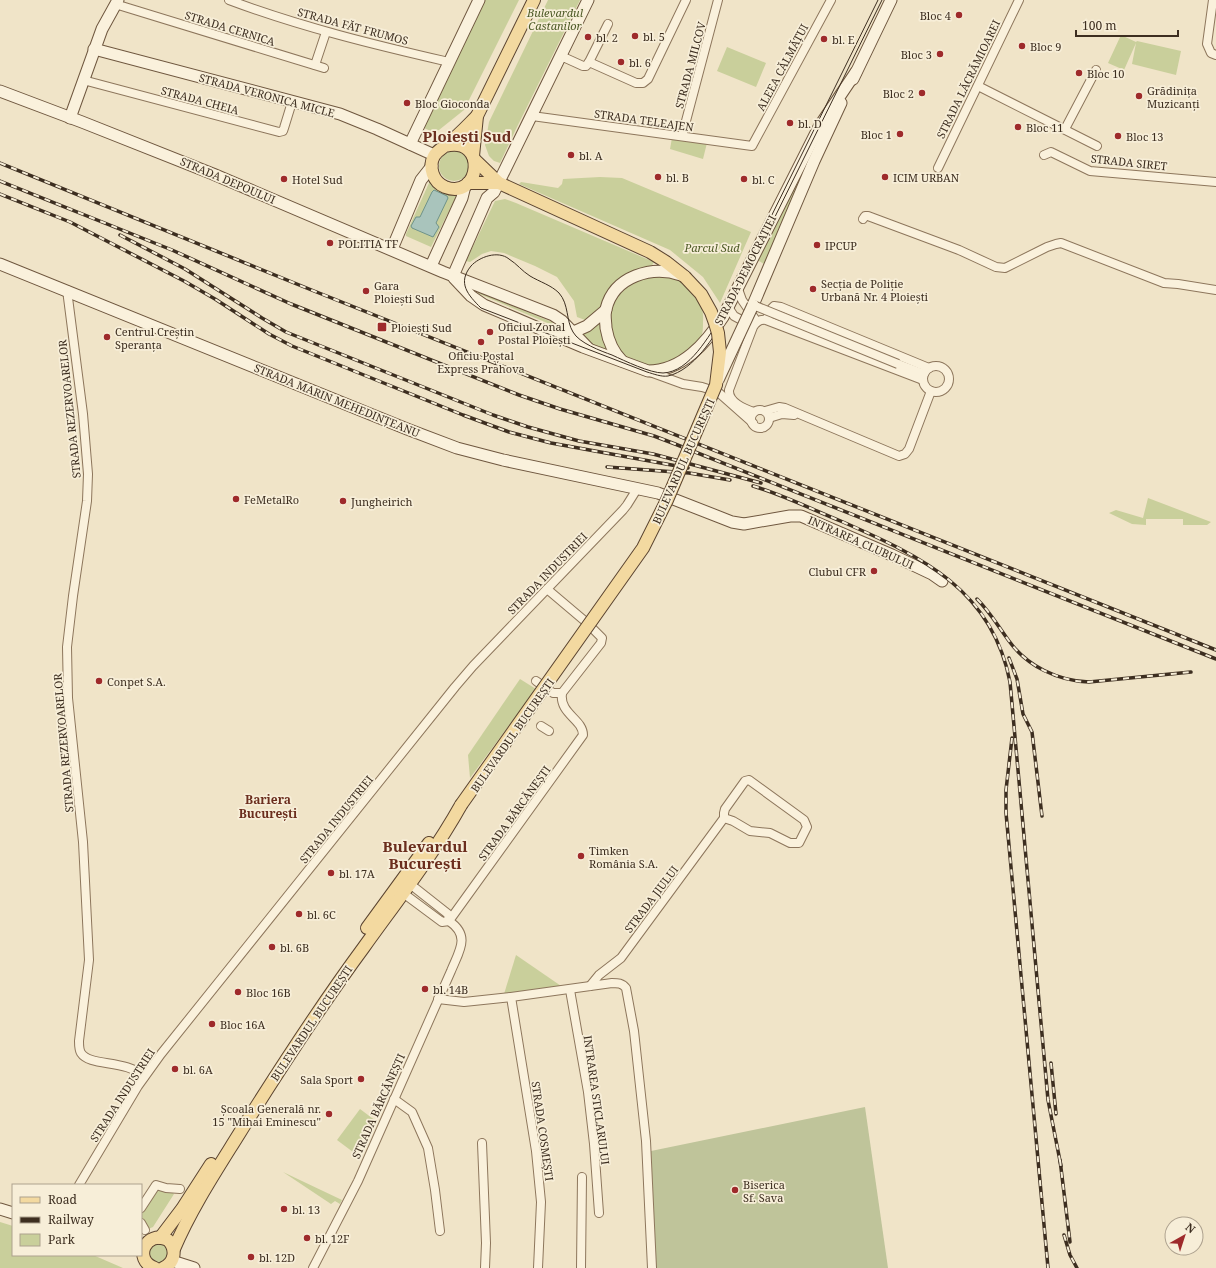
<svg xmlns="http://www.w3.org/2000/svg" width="1216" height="1268" font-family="'Noto Serif',serif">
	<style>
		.green { fill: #c9cf9b }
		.cemetery { fill: #bfc49a }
		.water { fill: #a9c4bc; stroke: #6f938a }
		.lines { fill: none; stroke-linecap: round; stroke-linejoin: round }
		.street-casing { stroke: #8d765c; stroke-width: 10 }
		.secondary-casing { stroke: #6f573f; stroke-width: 13 }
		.primary-casing { stroke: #5b4430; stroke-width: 14 }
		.street { stroke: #faf1dc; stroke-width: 8 }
		.secondary { stroke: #faf1dc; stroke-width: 11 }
		.primary { stroke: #f3d9a0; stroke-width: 12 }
		.tram { stroke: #3d2e20; stroke-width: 1 }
		.rail-casing { stroke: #3d2e20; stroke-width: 3.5 }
		.rail { stroke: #f7eed8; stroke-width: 2; stroke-dasharray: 6; stroke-linecap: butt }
		.street-bridge-casing { stroke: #8d765c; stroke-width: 10; stroke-linecap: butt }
		.secondary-bridge-casing { stroke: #6f573f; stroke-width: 13; stroke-linecap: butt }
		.primary-bridge-casing { stroke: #5b4430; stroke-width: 14; stroke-linecap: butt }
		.street-bridge { stroke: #faf1dc; stroke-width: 8 }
		.secondary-bridge { stroke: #faf1dc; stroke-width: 11 }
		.primary-bridge { stroke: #f3d9a0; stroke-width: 12 }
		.poi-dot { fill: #9e2a2b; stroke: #f7eed8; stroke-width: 1.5 }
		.labels { text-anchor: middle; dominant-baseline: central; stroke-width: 3.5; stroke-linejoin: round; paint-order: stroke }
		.park-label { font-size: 11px; font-style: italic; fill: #4d5a26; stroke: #f7eed8 }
		.poi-label { font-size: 11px; fill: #3d2e20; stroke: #f7eed8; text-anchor: start }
		.street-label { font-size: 11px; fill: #3d2e20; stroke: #f7eed8 }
		.neighbourhood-label { font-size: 12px; font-weight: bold; fill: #6b2e1e; stroke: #f7eed8 }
		.district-label { font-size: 15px; font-weight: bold; fill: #6b2e1e; stroke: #f7eed8 }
	</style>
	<rect width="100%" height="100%" fill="#f0e4c8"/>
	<g class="green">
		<polygon points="485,0 519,0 464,110 439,130 433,132 424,128"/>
		<polygon points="548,0 580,0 516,129 500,163 494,161 489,156 485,145 489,122"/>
		<polygon points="1121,35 1136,42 1137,41 1181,51 1176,75 1132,64 1136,43 1124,70 1108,63"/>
		<polygon points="727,47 766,63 756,87 717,71"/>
		<polygon points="672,138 707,143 703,159 670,149"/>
		<circle cx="454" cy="166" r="15"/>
		<polygon points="814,151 764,264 756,259 809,153"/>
		<polygon points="600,177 622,178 751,232 720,303 703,277 670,250 519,184 521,182 558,188 562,184 563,179"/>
		<polygon points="431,181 457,195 431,247 406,236 406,234 429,183"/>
		<polygon points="505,199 516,203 654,262 651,267 637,272 594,318 585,320 577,317 574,301 557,277 535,266 504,253 491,251 482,254 470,262 466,261 495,201"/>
		<path d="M667 275C672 277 677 278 681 281 695 290 705 306 703 322 703 327 703 333 701 338 694 351 673 361 659 369L632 362 621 352 613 340 609 325 610 311 616 297 638 278Z"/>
		<polygon points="478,292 552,322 552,325 477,293"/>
		<polygon points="600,322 601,323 609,349 607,351 582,340 581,336 590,330"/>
		<polygon points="1148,498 1211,522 1207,525 1183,525 1183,519 1146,519 1146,525 1132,524 1109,513 1116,510 1143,518"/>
		<polygon points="520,679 536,689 470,778 468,755"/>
		<polygon points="516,955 564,988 504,994"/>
		<polygon points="360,1109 376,1121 353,1152 337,1140"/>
		<polygon points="283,1172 342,1200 340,1204 335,1201 331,1204"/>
		<polygon points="158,1189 165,1192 170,1190 174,1194 153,1227 141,1232 141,1209"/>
		<polygon points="0,1222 13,1226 13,1255 93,1255 123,1268 0,1268"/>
		<polygon points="154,1243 165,1244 169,1253 165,1262 158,1264 149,1259 149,1248"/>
	</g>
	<polygon class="cemetery" points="865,1107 888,1268 656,1268 651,1151"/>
	<polygon class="water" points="434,190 447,196 448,198 436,223 439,227 433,237 412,228 411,226 416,217 420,217 432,192"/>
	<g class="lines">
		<g class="street-casing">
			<g id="street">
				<path d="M229 0C301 27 375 45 449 62"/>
				<polyline points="1213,0 1207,44 1211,53 1216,55"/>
				<polyline points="115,4 324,68"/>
				<polyline points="561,56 583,66 586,66 589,62 636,83 643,83 648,79 686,0"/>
				<polyline points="589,62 608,24"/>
				<polyline points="315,65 326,32"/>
				<polyline points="83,80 279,132 283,131 284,128 292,102"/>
				<polyline points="978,86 1097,146"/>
				<polyline points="532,116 752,146 831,0"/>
				<polyline points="1065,129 1096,70"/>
				<polyline points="682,136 718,0"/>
				<polyline points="1044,155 1051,152 1090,171 1216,182"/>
				<polyline points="938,168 1019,0"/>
				<polyline points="863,219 865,216 868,216 959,250 996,267 1005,268 1047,247 1056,244 1061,243 1164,283 1178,284 1216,290"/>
				<polyline points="738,289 742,300 757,322"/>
				<path d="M67 290 83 414 88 474 87 501 73 596 67 647 68 698 83 842 89 960 79 1041C79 1045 79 1050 81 1053 90 1067 127 1059 144 1077"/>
				<polyline points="728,307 734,316 749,324"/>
				<polyline points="767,318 771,309 774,306 781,307 929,368"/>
				<polyline points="898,364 924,374"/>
				<circle cx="936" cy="379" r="13"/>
				<polyline points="650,372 683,384 702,387 718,392 753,423"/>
				<circle cx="760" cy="419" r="9"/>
				<polyline points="765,411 779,407 785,408 899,456 905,454 909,449 931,391"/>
				<path d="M754 412C744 409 728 402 729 390L753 327C756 322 760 319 766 320L923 380"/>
				<polyline points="769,418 782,414 794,415"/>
				<polyline points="536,681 553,693 562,693"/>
				<polyline points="541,726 549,731"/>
				<polygon points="749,780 804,820 807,827 799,843 790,843 770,833 750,831 733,821 724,818 724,813 725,809 745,781"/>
				<polyline points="403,893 442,922 449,921 448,914 410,884"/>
				<polyline points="590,986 599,975 621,958 724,818"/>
				<polyline points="570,990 588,1092 594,1144 599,1213"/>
				<polyline points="511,997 536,1151 541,1202 538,1268"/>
				<path d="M438 999 464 1002 511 997 612 983C618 983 622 983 626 988L634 1031 646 1141 652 1268"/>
				<polyline points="394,1099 412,1112 428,1148 435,1190 440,1231"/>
				<polyline points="482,1143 486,1243 485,1268"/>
				<polyline points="79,1185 138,1086 161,1054 455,687 473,666 623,510 627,505 637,489"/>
				<polyline points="141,1208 156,1185 166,1188 180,1189"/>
				<polyline points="141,1223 145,1230"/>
				<path d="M313 1268 358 1181 451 971C459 951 471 936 449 921L583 735C583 719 559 714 562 693L601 643 602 638 586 622 547 589"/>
				<polyline points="581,1268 582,1177"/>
			</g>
		</g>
		<g class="secondary-casing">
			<g id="secondary">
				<polyline points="94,49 340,114 377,129 434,155"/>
				<polyline points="853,79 891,0"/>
				<polyline points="0,91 82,122 213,174 443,272 553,315 562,321 588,348"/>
				<polyline points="70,118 102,29 118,0"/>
				<polyline points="410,144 479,0"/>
				<polyline points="392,249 421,180 432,166"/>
				<polyline points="0,264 407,429 457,448 503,460 658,493 732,522 744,524 790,516 801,516 892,555 932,574 942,581"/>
				<polyline points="431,266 462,198 465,186"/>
				<polyline points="453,276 487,198 494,192 588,0"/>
				<path d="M454 278 471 296 484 305 583 347 648 371C682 371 706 343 723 317L819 127 856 72"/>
				<polyline points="753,305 814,161 841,103"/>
				<polyline points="567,335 587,326 606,310"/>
				<path d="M622 361C613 352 608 340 606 328 606 322 604 315 606 309 614 276 652 265 681 275"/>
				<polyline points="0,1209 13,1213"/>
				<polyline points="172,1261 194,1268"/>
			</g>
		</g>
		<g class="primary-casing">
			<g id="primary">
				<path d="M445 146C488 135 481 201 445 187 433 182 428 167 434 156 437 151 441 149 445 146 457 137 467 126 477 116"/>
				<polyline points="473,156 477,116 534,0"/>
				<polyline points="474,159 499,183 650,252 666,262 685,277"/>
				<polyline points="468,183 499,183"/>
				<polyline points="367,928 429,843"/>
				<polyline points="160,1238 182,1209 211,1164"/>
				<path d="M174 1249C191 1209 216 1171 239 1134 279 1070 319 1008 364 947 397 901 433 855 461 805"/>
				<path d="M155 1268C132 1260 146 1229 168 1240 177 1249 175 1263 163 1268"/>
			</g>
		</g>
		<use href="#street" class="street"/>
		<use href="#secondary" class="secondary"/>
		<use href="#primary" class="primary"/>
		<path class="tram" d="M878 0 722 316C709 335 690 372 663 373 650 373 625 361 612 355 601 351 579 343 573 332 566 321 569 304 559 293 551 285 540 282 530 276 522 271 517 264 509 259 498 250 479 257 471 266 457 283 468 295 481 308L647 372C654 374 661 377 668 376 694 370 714 337 726 316L882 0"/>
		<g class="rail-casing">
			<g id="rail">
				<polyline points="0,163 314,291 1216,650"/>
				<polyline points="0,181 172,250 291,304 519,395 560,409 654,436 675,444 1216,659"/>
				<polyline points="0,194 70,222 184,281 215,299 269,334 292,346 463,415 509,432 551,443 688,468"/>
				<polyline points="120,235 185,269 262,318 286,332 493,415 528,427 579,441 653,454 761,483"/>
				<polyline points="607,467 689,473 730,480"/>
				<path d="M753 486C784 495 813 510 843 522 922 557 992 589 1010 682L1048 1100 1061 1166"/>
				<path d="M977 599C990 612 998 626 1009 641 1027 666 1058 681 1089 682L1191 672"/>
				<polyline points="1009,658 1017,679 1023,714 1032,732 1042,816"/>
				<polyline points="1012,738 1006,790 1006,813 1048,1268"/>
				<polyline points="1051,1063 1056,1114"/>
				<polyline points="1060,1160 1070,1242"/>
				<polyline points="1064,1235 1070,1255 1077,1268"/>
			</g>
		</g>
		<use href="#rail" class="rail"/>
		<g class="street-bridge-casing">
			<polyline id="street-bridge" points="753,305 898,364"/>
		</g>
		<g class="secondary-bridge-casing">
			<polyline id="secondary-bridge" points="718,380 753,305"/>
		</g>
		<g class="primary-bridge-casing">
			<polyline id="primary-bridge" points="461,805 643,548 667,500 716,385 720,352 718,333 715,323 711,312 701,294 685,277"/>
		</g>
		<use href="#street-bridge" class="street-bridge"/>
		<use href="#secondary-bridge" class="secondary-bridge"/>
		<use href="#primary-bridge" class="primary-bridge"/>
	</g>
	<g class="poi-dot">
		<circle cx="959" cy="15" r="4"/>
		<circle cx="635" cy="36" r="4"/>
		<circle cx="588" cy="37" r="4"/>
		<circle cx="824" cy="39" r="4"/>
		<circle cx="1022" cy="46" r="4"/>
		<circle cx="940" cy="54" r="4"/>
		<circle cx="621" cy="62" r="4"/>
		<circle cx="1079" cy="73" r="4"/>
		<circle cx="922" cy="93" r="4"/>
		<circle cx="1139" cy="96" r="4"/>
		<circle cx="407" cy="103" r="4"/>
		<circle cx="790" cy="123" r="4"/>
		<circle cx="1018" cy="127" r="4"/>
		<circle cx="900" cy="134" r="4"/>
		<circle cx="1118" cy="136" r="4"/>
		<circle cx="571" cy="155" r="4"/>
		<circle cx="658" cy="177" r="4"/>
		<circle cx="885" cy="177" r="4"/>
		<circle cx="284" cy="179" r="4"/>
		<circle cx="744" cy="179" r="4"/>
		<circle cx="330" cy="243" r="4"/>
		<circle cx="817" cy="245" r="4"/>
		<circle cx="813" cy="289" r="4"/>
		<circle cx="366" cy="291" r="4"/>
		<rect x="377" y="322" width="10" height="10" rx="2"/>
		<circle cx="490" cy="332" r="4"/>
		<circle cx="107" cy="337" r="4"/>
		<circle cx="481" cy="342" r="4"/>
		<circle cx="236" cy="499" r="4"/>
		<circle cx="343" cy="501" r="4"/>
		<circle cx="874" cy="571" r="4"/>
		<circle cx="99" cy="681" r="4"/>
		<circle cx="581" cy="856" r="4"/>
		<circle cx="331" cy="873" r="4"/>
		<circle cx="299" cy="914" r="4"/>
		<circle cx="272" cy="947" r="4"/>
		<circle cx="425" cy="989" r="4"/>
		<circle cx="238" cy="992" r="4"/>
		<circle cx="212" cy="1024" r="4"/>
		<circle cx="175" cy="1069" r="4"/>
		<circle cx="361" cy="1079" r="4"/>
		<circle cx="329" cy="1114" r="4"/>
		<circle cx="735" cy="1190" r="4"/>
		<circle cx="284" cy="1209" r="4"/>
		<circle cx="307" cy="1238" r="4"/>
		<circle cx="251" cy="1257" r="4"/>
	</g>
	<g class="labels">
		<g class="park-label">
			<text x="555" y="12">Bulevardul<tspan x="555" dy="13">Castanilor</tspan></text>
			<text x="712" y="247">Parcul Sud</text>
		</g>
		<g class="poi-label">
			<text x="951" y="15" text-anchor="end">Bloc 4</text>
			<text x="643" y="36">bl. 5</text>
			<text x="596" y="37">bl. 2</text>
			<text x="832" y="39">bl. E</text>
			<text x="1030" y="46">Bloc 9</text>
			<text x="932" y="54" text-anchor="end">Bloc 3</text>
			<text x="629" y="62">bl. 6</text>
			<text x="1087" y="73">Bloc 10</text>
			<text x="1147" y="90">Grădinița<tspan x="1147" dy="13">Muzicanți</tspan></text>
			<text x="914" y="93" text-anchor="end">Bloc 2</text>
			<text x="415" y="103">Bloc Gioconda</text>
			<text x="798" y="123">bl. D</text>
			<text x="1026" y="127">Bloc 11</text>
			<text x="892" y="134" text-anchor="end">Bloc 1</text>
			<text x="1126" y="136">Bloc 13</text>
			<text x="579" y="155">bl. A</text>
			<text x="666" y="177">bl. B</text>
			<text x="893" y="177">ICIM URBAN</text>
			<text x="292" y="179">Hotel Sud</text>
			<text x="752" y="179">bl. C</text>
			<text x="338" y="243">POLITIA TF</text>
			<text x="825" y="245">IPCUP</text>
			<text x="821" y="283">Secția de Poliție<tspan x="821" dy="13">Urbană Nr. 4 Ploiești</tspan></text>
			<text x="374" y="285">Gara<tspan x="374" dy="13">Ploiești Sud</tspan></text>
			<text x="498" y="326">Oficiul Zonal<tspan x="498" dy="13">Postal Ploiești</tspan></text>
			<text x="391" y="327">Ploiești Sud</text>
			<text x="115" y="331">Centrul Creștin<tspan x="115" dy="13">Speranța</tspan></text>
			<text x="481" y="355" text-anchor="middle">Oficiu Poștal<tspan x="481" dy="13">Express Prahova</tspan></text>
			<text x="244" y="499">FeMetalRo</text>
			<text x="351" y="501">Jungheirich</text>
			<text x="866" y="571" text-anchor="end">Clubul CFR</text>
			<text x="107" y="681">Conpet S.A.</text>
			<text x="589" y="850">Timken<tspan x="589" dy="13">România S.A.</tspan></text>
			<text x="339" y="873">bl. 17A</text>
			<text x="307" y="914">bl. 6C</text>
			<text x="280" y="947">bl. 6B</text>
			<text x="433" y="989">bl. 14B</text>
			<text x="246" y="992">Bloc 16B</text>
			<text x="220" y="1024">Bloc 16A</text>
			<text x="183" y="1069">bl. 6A</text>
			<text x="353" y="1079" text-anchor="end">Sala Sport</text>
			<text x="321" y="1108" text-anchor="end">Școala Generală nr.<tspan x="321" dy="13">15 "Mihai Eminescu"</tspan></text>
			<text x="743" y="1184">Biserica<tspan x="743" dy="13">Sf. Sava</tspan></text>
			<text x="292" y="1209">bl. 13</text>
			<text x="315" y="1238">bl. 12F</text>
			<text x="259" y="1257">bl. 12D</text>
		</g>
		<g class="street-label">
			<text transform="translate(353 26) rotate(15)">STRADA FĂT FRUMOS</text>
			<text transform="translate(230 28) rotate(17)">STRADA CERNICA</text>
			<text transform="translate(690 65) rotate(-75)">STRADA MILCOV</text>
			<text transform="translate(782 67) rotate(-62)">ALEEA CĂLMĂȚUI</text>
			<text transform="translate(968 79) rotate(-64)">STRADA LĂCRĂMIOAREI</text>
			<text transform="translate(267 95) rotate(15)">STRADA VERONICA MICLE</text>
			<text transform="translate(200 100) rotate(15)">STRADA CHEIA</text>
			<text transform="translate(644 120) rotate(8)">STRADA TELEAJEN</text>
			<text transform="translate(1129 162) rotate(6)">STRADA SIRET</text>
			<text transform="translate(228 180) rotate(23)">STRADA DEPOULUI</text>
			<text transform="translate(745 270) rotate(-63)">STRADA DEMOCRAȚIEI</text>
			<text transform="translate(337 400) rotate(22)">STRADA MARIN MEHEDINȚEANU</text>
			<text transform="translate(69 409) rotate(-96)">STRADA REZERVOARELOR</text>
			<text transform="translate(683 461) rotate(-66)">BULEVARDUL BUCUREȘTI</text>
			<text transform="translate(861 542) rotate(24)">INTRAREA CLUBULUI</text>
			<text transform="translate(547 573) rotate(-46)">STRADA INDUSTRIEI</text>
			<text transform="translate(512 735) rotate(-55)">BULEVARDUL BUCUREȘTI</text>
			<text transform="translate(63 743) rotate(-95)">STRADA REZERVOARELOR</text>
			<text transform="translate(514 813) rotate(-54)">STRADA BĂRCĂNEȘTI</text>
			<text transform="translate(336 819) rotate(-51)">STRADA INDUSTRIEI</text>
			<text transform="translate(651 899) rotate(-53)">STRADA JIULUI</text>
			<text transform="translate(311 1023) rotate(-56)">BULEVARDUL BUCUREȘTI</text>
			<text transform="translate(122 1095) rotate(-57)">STRADA INDUSTRIEI</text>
			<text transform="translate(597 1100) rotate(82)">INTRAREA STICLARULUI</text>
			<text transform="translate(378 1106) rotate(-66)">STRADA BĂRCĂNEȘTI</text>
			<text transform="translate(543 1131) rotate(82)">STRADA COSMEȘTI</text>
		</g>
		<g class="neighbourhood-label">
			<text x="268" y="799">Bariera<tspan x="268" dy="14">București</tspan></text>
		</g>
		<g class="district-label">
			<text x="467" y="136">Ploiești Sud</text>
			<text x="425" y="846">Bulevardul<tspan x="425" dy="17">București</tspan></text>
		</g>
	</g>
	<rect x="12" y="1184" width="130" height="72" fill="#f7eed8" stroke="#ada18e"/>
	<rect x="20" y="1197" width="20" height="6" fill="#f3d9a0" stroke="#ada18e"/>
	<text x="48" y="1204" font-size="12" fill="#3d2e20">Road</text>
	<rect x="20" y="1217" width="20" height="6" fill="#3d2e20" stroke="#ada18e"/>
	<text x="48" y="1224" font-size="12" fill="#3d2e20">Railway</text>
	<rect x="20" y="1234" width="20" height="12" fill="#c9cf9b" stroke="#ada18e"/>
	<text x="48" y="1244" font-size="12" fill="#3d2e20">Park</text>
	<g transform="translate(1184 1236) rotate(39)"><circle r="19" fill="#f7eed8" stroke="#ada18e"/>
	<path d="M0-3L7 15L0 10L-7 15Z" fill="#9e2a2b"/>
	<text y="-6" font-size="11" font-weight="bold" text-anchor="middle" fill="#3d2e20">N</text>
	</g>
	<path d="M1076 30v6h102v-6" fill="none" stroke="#3d2e20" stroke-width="2"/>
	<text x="1082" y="30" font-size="12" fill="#3d2e20" stroke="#f7eed8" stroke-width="3" paint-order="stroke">100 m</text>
</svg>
